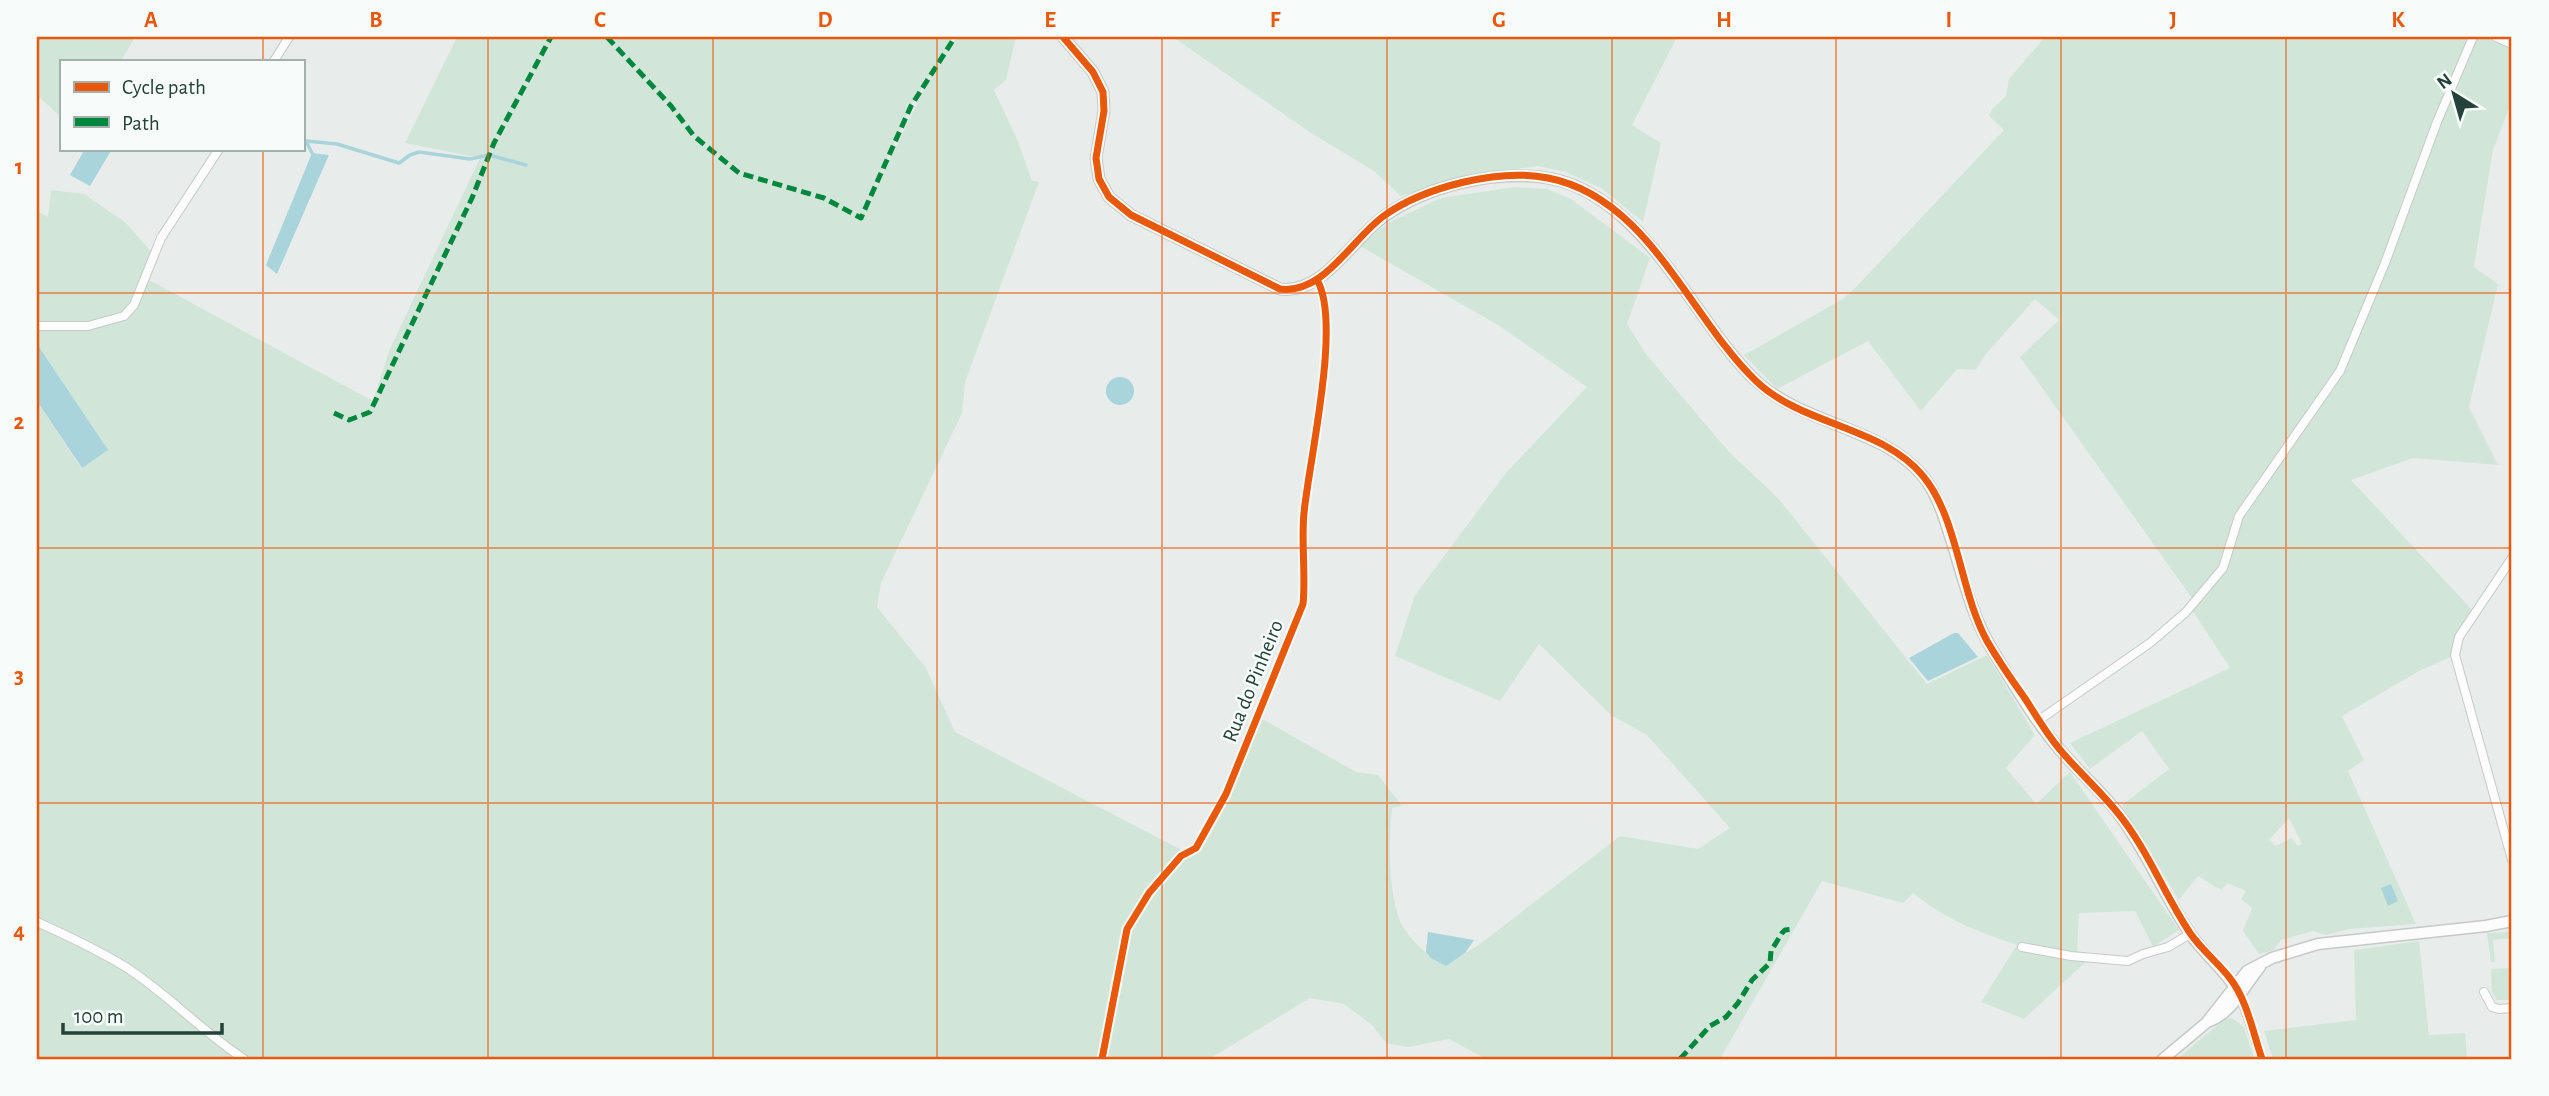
<svg xmlns="http://www.w3.org/2000/svg" width="2549" height="1096" font-family="'Alegreya Sans',sans-serif">
	<style>
		.green { fill: #d1e6d8; fill-rule: evenodd }
		.water { fill: #a9d4db }
		.lines { fill: none; stroke-linecap: round; stroke-linejoin: round }
		.stream { stroke: #a9d4db; stroke-width: 3.5 }
		.minor-casing { stroke: #c5cac8; stroke-width: 10 }
		.tertiary-casing { stroke: #c5cac8; stroke-width: 13 }
		.minor { stroke: #fcfcfc; stroke-width: 8 }
		.tertiary { stroke: #fcfcfc; stroke-width: 10 }
		.quiet { stroke: #00873e; stroke-width: 5; stroke-dasharray: 10 5; stroke-linecap: butt }
		.cycleway-casing { stroke: #f7fbf9; stroke-width: 11 }
		.cycleway { stroke: #e8590c; stroke-width: 7 }
		.grid { fill: none; stroke: #e8590c; stroke-width: 2; stroke-opacity: 0.55 }
		.labels { text-anchor: middle; dominant-baseline: central; stroke-width: 5; stroke-linejoin: round; paint-order: stroke }
		.street-label { font-size: 21px; fill: #24423a; stroke: #f7fbf9 }
		.neatline { fill: none; stroke: #e8590c; stroke-width: 2.5 }
		.grid-label { font-size: 23px; text-anchor: middle; font-weight: bold; fill: #e8590c }
	</style>
	<rect width="100%" height="100%" fill="#e8edeb"/>
	<g class="green">
		<polygon points="37,37 135,37 121,61 61,61 61,117 37,95"/>
		<path d="M457 37H953L944 53 958 37H1016L1006 80 994 90 1017 139 1032 181 1039 182 965 382 962 413 881 583 877 607 926 668 955 732 1193 856 1257 716 1356 772 1378 775 1402 806 1392 808C1389 840 1387 902 1405 930 1415 945 1431 958 1446 965L1480 944 1620 836 1698 849 1730 828 1647 735 1611 715 1539 644 1500 701 1395 656 1415 595 1506 473 1587 387 1498 325 1360 246 1388 223 1441 198 1514 187 1547 189 1571 199 1650 258 1627 324 1646 354 1729 452 1778 498 1927 684 1987 655 2035 735 2006 768 2036 804 2070 772 2179 930 2153 947 2135 911 2079 913 2077 955 2090 958 2024 1019 1981 1002 2017 945C1974 930 1950 922 1913 893L1903 903 1822 881 1720 1059H1486L1449 1039 1408 1047 1386 1043 1372 1025 1344 1004 1310 998 1209 1059H37V401L81 468 107 451 37 344V211L48 217 51 190 84 194 126 223 153 254 149 280 373 401 389 351 480 158 405 143ZM934 69 873 193 911 106Z"/>
		<polygon points="1173,37 1677,37 1632,125 1661,143 1643,222 1601,188 1566,172 1538,166 1472,175 1401,196 1374,171 1311,133"/>
		<path d="M2045 37H2512V100L2493 150 2474 267 2498 284 2469 407 2498 465 2413 458 2351 480 2475 613 2459 637 2455 655 2419 671 2342 716 2364 760 2348 771 2416 924 2349 929 2326 935 2313 931 2281 940 2274 950 2259 954 2243 931 2252 908 2241 899 2246 891 2227 883 2221 890 2198 876 2179 900 2122 805 2169 769 2142 731 2090 769 2070 743 2230 668 2194 613 2190 607 2194 601 2020 357 2059 320 2035 299 1985 355 1976 370 1957 369 1921 411 1868 341 1777 389 1744 355 1843 299 1857 286 2004 130 1989 116 1992 109 2006 96 2009 79ZM2289 818 2302 844 2298 846 2292 838 2275 846 2270 839Z"/>
		<polygon points="2512,932 2512,938 2493,940 2495,962 2491,962 2487,933"/>
		<polygon points="2419,941 2429,1035 2465,1033 2467,1059 2273,1059 2264,1031 2356,1020 2354,950"/>
		<polygon points="2512,968 2512,1000 2497,1000 2492,993 2491,969"/>
		<polygon points="2232,1018 2244,1027 2254,1059 2177,1059 2225,1019"/>
	</g>
	<g class="water">
		<polygon points="85,149 112,149 90,186 70,175"/>
		<polygon points="312,153 329,155 277,274 266,265"/>
		<polygon points="37,344 108,450 82,468 37,401"/>
		<circle cx="1120" cy="391" r="14"/>
		<polygon points="1954,633 1958,633 1978,657 1928,681 1909,658"/>
		<polygon points="2391,884 2398,901 2388,906 2381,888"/>
		<polygon points="1428,932 1474,940 1465,953 1446,966 1431,958 1426,952"/>
	</g>
	<g class="lines">
		<polyline class="stream" points="312,153 306,141 337,144 399,163 410,155 419,152 470,159 489,155 526,165"/>
		<g class="minor-casing">
			<g id="minor">
				<polyline points="2496,37 2512,44"/>
				<polyline points="274,61 289,37"/>
				<polyline points="37,326 88,326 124,316 134,305 161,238 219,149"/>
				<polyline points="2512,558 2459,637 2455,655 2512,860"/>
				<polyline points="2039,720 2150,643 2186,612 2223,568 2239,516 2340,371 2385,263 2437,122 2473,37"/>
				<path d="M37 922C66 935 96 949 124 966 167 993 201 1031 244 1059"/>
				<polyline points="2022,947 2071,956 2128,961 2143,954 2168,947 2190,934"/>
				<polyline points="2484,992 2492,1007 2499,1009 2512,1008"/>
				<polyline points="2240,995 2262,1059"/>
				<path d="M1102 1059 1127 929 1149 893 1181 856 1196 848 1226 794 1303 604C1306 574 1301 543 1304 513 1309 460 1342 322 1317 280"/>
			</g>
		</g>
		<g class="tertiary-casing">
			<g id="tertiary">
				<path d="M1063 37 1093 72 1103 92 1104 111 1096 158 1099 179 1109 197 1131 215 1280 289C1324 295 1353 237 1386 215 1428 186 1491 171 1541 177 1640 188 1690 315 1752 377 1800 425 1880 426 1922 475 1937 493 1944 517 1951 539 1963 577 1972 617 1993 651 2014 685 2035 721 2061 751 2079 772 2101 791 2118 813 2147 851 2164 896 2191 935 2206 956 2227 972 2240 995"/>
				<path d="M2210 1021C2234 1011 2244 986 2260 967"/>
				<polyline points="2163,1059 2206,1023 2247,971 2272,958 2318,944 2486,926 2512,921"/>
			</g>
		</g>
		<use href="#minor" class="minor"/>
		<use href="#tertiary" class="tertiary"/>
		<g class="quiet">
			<polyline points="607,37 671,106 694,136 739,173 824,198 861,218 911,106 955,37"/>
			<polyline points="334,413 349,420 370,412 472,198 494,143 551,37"/>
			<polyline points="1680,1059 1710,1026 1726,1017 1738,1003 1752,980 1770,963 1771,951 1782,933 1785,930 1794,929"/>
		</g>
		<g class="cycleway-casing">
			<g id="cycleway">
				<path d="M1063 37 1093 72 1103 92 1104 111 1096 158 1099 179 1109 197 1131 215 1280 289C1324 295 1352 238 1385 215 1425 187 1499 168 1548 178 1648 197 1690 318 1756 381 1803 426 1882 426 1923 476 1958 518 1960 592 1987 641 1998 660 2011 679 2024 697 2036 715 2047 735 2062 752 2079 772 2100 791 2117 812 2147 848 2164 894 2190 933 2201 949 2217 962 2229 977 2247 999 2253 1033 2262 1059"/>
				<path d="M1102 1059 1127 929 1149 893 1181 856 1196 848 1226 794 1303 604C1306 574 1301 543 1304 513 1309 460 1342 322 1317 280"/>
			</g>
		</g>
		<use href="#cycleway" class="cycleway"/>
	</g>
	<path class="grid" d="M263 37V61M488 37V1059M713 37V1059M937 37V1059M1162 37V1059M1387 37V1059M1612 37V1059M1836 37V1059M2061 37V1059M2286 37V1059M263 149V1059M37 293H2512M37 548H2512M37 803H2512"/>
	<g class="labels">
		<g class="street-label">
			<text transform="translate(1253 681) rotate(-68)">Rua do Pinheiro</text>
		</g>
	</g>
	<rect width="2549" height="1096" fill="none" stroke="#f7fbf9" stroke-width="77"/>
	<rect x="60" y="60" width="245" height="91" fill="#f7fbf9" stroke="#a3b1ad" stroke-width="2"/>
	<rect x="74" y="82" width="35" height="10" fill="#e8590c" stroke="#a3b1ad" stroke-width="2"/>
	<text x="122" y="94" font-size="21" fill="#24423a">Cycle path</text>
	<rect x="74" y="117" width="35" height="10" fill="#00873e" stroke="#a3b1ad" stroke-width="2"/>
	<text x="122" y="130" font-size="21" fill="#24423a">Path</text>
	<g transform="translate(2454 94) rotate(323)" stroke="#f7fbf9" stroke-width="5" paint-order="stroke">
	<path d="M0-5L12 26L0 18L-12 26Z" fill="#24423a"/>
	<text y="-10" font-size="19" font-weight="bold" text-anchor="middle" fill="#24423a">N</text>
	</g>
	<path d="M63 1023v10h159v-10" fill="none" stroke="#24423a" stroke-width="3.5"/>
	<text x="74" y="1023" font-size="21" fill="#24423a" stroke="#f7fbf9" stroke-width="5" paint-order="stroke">100 m</text>
	<rect x="38" y="38" width="2472" height="1020" class="neatline"/>
	<g class="grid-label">
		<text x="151" y="27">A</text>
		<text x="376" y="27">B</text>
		<text x="600" y="27">C</text>
		<text x="825" y="27">D</text>
		<text x="1050" y="27">E</text>
		<text x="1275" y="27">F</text>
		<text x="1499" y="27">G</text>
		<text x="1724" y="27">H</text>
		<text x="1949" y="27">I</text>
		<text x="2173" y="27">J</text>
		<text x="2398" y="27">K</text>
		<text x="19" y="174">1</text>
		<text x="19" y="429">2</text>
		<text x="19" y="683">3</text>
		<text x="19" y="938">4</text>
	</g>
</svg>
